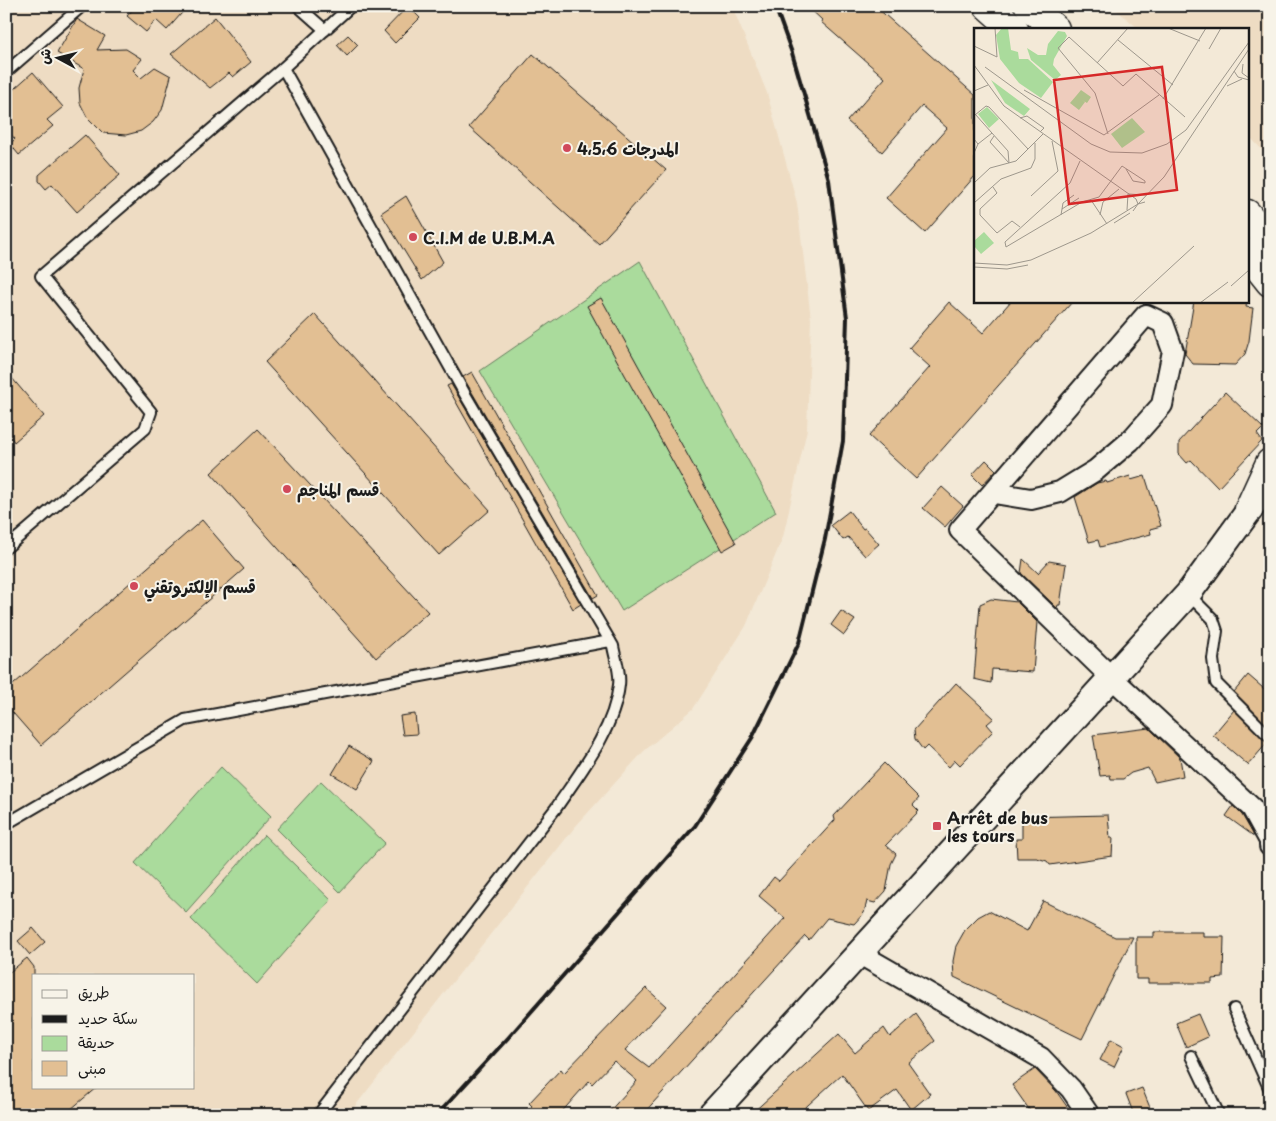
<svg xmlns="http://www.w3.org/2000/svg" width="1276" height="1121" font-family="'Playpen Sans','Playpen Sans Arabic',sans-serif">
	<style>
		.built { fill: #eedcc3; fill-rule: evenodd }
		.green { fill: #aadb9c; stroke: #637c5c }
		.building { fill: #e2bf93; stroke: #1c1c1c }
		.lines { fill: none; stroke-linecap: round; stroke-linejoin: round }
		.service-casing { stroke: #1c1c1c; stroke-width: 14 }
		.minor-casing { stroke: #1c1c1c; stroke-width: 24 }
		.tertiary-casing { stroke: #1c1c1c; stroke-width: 29 }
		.secondary-casing { stroke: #1c1c1c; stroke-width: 31 }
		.service { stroke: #f7f3e8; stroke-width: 10 }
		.minor { stroke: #f7f3e8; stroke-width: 20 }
		.tertiary { stroke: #f7f3e8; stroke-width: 25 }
		.secondary { stroke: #f7f3e8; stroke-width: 28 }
		.rail { stroke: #1c1c1c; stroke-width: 4 }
		.poi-dot { fill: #d1495b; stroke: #f7f3e8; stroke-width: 2 }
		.labels { text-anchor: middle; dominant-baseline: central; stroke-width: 4; stroke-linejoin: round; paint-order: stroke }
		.poi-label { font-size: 16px; font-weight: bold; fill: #1c1c1c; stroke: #f7f3e8; text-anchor: start }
		.inset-road { fill: none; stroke: #9d978c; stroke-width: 1 }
		.view { fill: #d62828; fill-opacity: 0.15; stroke: #d62828; stroke-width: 2.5 }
		.inset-edge { fill: none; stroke: #1c1c1c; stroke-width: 2.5 }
	</style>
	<rect width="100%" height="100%" fill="#f3e9d7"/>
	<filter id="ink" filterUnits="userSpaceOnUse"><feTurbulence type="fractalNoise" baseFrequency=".02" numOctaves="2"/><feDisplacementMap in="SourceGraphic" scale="10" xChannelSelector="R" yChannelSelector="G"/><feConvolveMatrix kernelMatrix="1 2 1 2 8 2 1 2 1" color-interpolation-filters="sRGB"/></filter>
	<g filter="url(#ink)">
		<g class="built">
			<path d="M6 6H732L767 93 797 203 811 319 807 429 783 537 746 626 693 709 644 751 575 827 348 1115H6ZM34 975H194V1087H34Z"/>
			<polygon points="1112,6 1270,6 1270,158 1247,134 1247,29 1139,29"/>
		</g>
		<g class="green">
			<polygon points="640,261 776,512 622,611 480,371"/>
			<polygon points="221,767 271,816 186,912 135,863"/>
			<polygon points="321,781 385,843 340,892 277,829"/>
			<polygon points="264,835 331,900 257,984 191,919"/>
		</g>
		<g class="building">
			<polygon points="136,6 188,6 167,30 156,20 146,32 127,16"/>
			<polygon points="408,6 420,18 395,43 384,31"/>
			<polygon points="807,6 875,6 975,95 975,176 925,233 886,198 947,128 922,106 882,152 847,121 885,78 821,22 822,20"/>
			<polygon points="215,17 251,62 233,77 229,73 210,88 171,54"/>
			<polygon points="77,19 105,36 97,50 126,49 142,59 133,70 141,78 155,67 171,76 162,110 153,122 141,131 126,135 103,133 87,117 80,103 79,88 84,69 57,53"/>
			<polygon points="348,35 358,45 347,56 337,45"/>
			<polygon points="533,54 666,170 599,244 469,127"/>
			<polygon points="33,72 63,107 47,120 53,126 19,155 10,144 15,139 6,129 6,96"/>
			<polygon points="85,135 120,175 77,212 52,184 46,189 39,181 39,175"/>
			<polygon points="406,196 443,262 422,280 381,213"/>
			<polygon points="601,298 736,543 722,551 587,306"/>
			<polygon points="1011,301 1073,301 916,479 869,436 930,367 909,348 949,302 983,333"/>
			<polygon points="1194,301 1247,301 1246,307 1253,308 1249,341 1245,354 1235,365 1193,364 1185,354"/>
			<polygon points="315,314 490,510 439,555 265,362"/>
			<polygon points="6,371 44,416 14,442 6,429"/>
			<polygon points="472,372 598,595 593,598 463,377"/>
			<polygon points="451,384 581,604 573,609 447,386"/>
			<polygon points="1225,392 1263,428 1257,434 1262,441 1218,488 1191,460 1187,463 1179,454 1179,442"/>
			<polygon points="258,429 428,612 376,658 211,473"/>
			<polygon points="986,460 996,470 982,485 972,475"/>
			<polygon points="1130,476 1131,480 1145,476 1161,526 1150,529 1151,534 1100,547 1098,540 1089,542 1075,497 1097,483 1106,481 1107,483"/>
			<polygon points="942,487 963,506 945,527 923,508"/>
			<polygon points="849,511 863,529 865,528 879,544 865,556 848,537 843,540 831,525"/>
			<polygon points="202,520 244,569 41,745 6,705 6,691"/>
			<polygon points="1023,559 1038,573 1049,561 1066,564 1060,605 1058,605 1057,608 1021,573"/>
			<polygon points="991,599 1017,602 1037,622 1033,672 992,669 991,683 974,679 980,604"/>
			<polygon points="841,611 855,620 844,635 831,625"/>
			<polygon points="1248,675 1270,694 1270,722 1267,725 1234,692"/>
			<polygon points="956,683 994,718 987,724 993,731 960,765 955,760 949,767 927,746 923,750 915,739 914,730"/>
			<polygon points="1234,710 1267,743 1248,765 1213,735"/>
			<polygon points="415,714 417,734 403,735 400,716"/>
			<polygon points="1149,728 1180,758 1183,776 1155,782 1148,768 1131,773 1123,779 1111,779 1110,775 1100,776 1093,735"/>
			<polygon points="349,746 374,761 357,789 332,774"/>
			<polygon points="884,763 919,798 913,805 919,811 886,845 896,854 891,864 886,891 875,903 867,901 864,913 854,924 827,918 809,940 805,936 642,1115 606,1115 637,1081 614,1061 592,1084 589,1081 559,1115 524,1115 532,1106 529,1103 561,1069 564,1073 646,988 666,1006 625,1050 649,1068 785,918 759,896 774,877 779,881 835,820 834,816"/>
			<polygon points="1233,806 1242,815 1255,837 1226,816"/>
			<polygon points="1108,815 1110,838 1113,838 1112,856 1050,865 1047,861 1037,858 1017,858 1016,839 1022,839 1022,817"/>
			<polygon points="1043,901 1115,937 1133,937 1082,1039 954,977 953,961 956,946 965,930 978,917 989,911 1027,931"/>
			<polygon points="33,928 45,942 30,955 18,941"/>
			<polygon points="1154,932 1203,932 1203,937 1224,937 1223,978 1212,979 1212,983 1148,983 1148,979 1136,979 1136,937 1154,937"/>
			<polygon points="27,958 34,967 34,1087 97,1087 70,1110 68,1115 15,1115 6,1104 6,975"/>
			<polygon points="916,1014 935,1041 908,1063 930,1094 911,1110 897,1090 868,1111 842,1074 797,1115 750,1115 839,1034 855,1053 884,1028 890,1037"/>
			<polygon points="1198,1014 1208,1037 1186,1047 1176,1023"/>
			<polygon points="1111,1039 1124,1046 1114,1067 1100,1060"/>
			<polygon points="1035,1069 1056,1091 1073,1115 1033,1115 1012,1085"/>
			<polygon points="1142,1088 1153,1115 1134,1115 1126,1094"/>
		</g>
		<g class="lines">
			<g class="service-casing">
				<g id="service">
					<polyline points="298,6 325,30"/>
					<path d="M283 68 466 396 613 646C615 658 621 673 619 685 614 730 581 771 556 808L318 1115"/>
					<polyline points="6,72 82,6"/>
					<polyline points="6,548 145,429 151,412 41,276 283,68 351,6"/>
					<polyline points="1188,594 1213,619 1217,631 1213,659 1216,683 1270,737"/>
					<polyline points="6,824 185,720 610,641"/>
					<polyline points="1234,1009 1270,1090"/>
					<polyline points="1191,1056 1219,1115"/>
				</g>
			</g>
			<g class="minor-casing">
				<g id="minor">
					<polyline points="994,493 1031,499 1060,492 1096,470 1130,441 1162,405 1173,351 1163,323 1146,315 960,530 1111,677 1252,808 1270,841 1270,846"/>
					<polyline points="860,954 1041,1058 1071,1089 1089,1115"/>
				</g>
			</g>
			<g class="tertiary-casing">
				<polyline id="tertiary" points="711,1115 1188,594 1261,494"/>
			</g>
			<g class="secondary-casing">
				<g id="secondary">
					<polyline points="988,6 1014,29"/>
					<polyline points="1029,6 1055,29"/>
					<polyline points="1247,214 1270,242"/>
					<polyline points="1247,253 1270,282"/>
					<polyline points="1249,509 1270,463"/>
				</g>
			</g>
			<use href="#service" class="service"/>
			<use href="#minor" class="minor"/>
			<use href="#tertiary" class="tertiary"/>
			<use href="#secondary" class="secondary"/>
			<polyline class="rail" points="437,1115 508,1038 695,826 752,738 799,643 825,539 843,441 847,318 829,180 792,53 775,6"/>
		</g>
	</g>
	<g class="poi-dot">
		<circle cx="567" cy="148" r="5"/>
		<circle cx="413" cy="237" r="5"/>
		<circle cx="287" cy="489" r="5"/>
		<circle cx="134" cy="586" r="5"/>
		<rect x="932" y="821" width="10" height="10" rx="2.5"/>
	</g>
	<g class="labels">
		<g class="poi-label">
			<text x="577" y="148">المدرجات 4،5،6</text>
			<text x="423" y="237">C.I.M de U.B.M.A</text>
			<text x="297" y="489">قسم المناجم</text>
			<text x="144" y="586">قسم الإلكتروتقني</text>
			<text x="947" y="817">Arrêt de bus<tspan x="947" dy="18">les tours</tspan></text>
		</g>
	</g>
	<g transform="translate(974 28)">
		<rect width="275" height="275" fill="#f3e9d7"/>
		<path d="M28 0H34L37 22 44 24 45 31H54L79 54 67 70 45 55 26 31 22 7ZM84 3 91 4 93 8 80 31 79 37 87 47 81 52 57 32 53 20 64 27H72L74 16ZM17 52 56 81 50 88 31 75ZM107 62 117 69 113 75 108 72 111 74 105 82 96 75 102 68 106 71 102 68ZM13 79 25 91 15 100 4 86ZM158 90 171 104 148 120 137 106ZM10 204 20 215 7 226 0 218V213Z" fill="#aadb9c"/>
		<path class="inset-road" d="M194 0 226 13M144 12 199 57M0 18 23 29 21 0M235 21 247 0M123 35 154 0M269 36 268 45 275 50M0 37 30 78 162 171 164 176M11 39 117 116 136 124 168 125 193 116 212 102 275 14M260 43 264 49 275 52M253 58 268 51M50 62 130 107 185 67M0 63 14 57M189 71 232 0M1 86 34 123 35 135M1 87 12 78 15 79 54 121M46 90 53 88 70 100 66 104M134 106 121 65 84 20 95 9 149 58 162 46 211 89M20 108 16 114 35 135M0 111 4 116 0 125M4 116 18 105M106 133 96 155 31 214 32 219 108 174 125 169 148 138 171 153V155L159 153 152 141M0 155 16 140 42 133 69 106M19 159 23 165 6 181V187L23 205 38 193 46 199M154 166 172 167M57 168 84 143 78 113M117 172 133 196M0 175 27 151 57 140 61 131V115M88 181 105 170M153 182 154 166M159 183 164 176 171 174M87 187 89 175 100 167M126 187 129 174 145 161M140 195 156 185M0 235 33 237 57 232 117 205 164 176 190 149 275 21M0 239 33 241 54 237M257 258 275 242M158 275 220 218M226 275 254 254"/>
		<path class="view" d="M188 39 203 162 95 176 80 52Z"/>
		<rect width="275" height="275" class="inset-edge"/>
	</g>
	<rect width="1276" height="1121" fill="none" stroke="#f7f3e8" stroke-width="25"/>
	<rect x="12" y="12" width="1251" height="1096" fill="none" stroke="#1c1c1c" stroke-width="2" filter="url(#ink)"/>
	<rect x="32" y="974" width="162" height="115" fill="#f7f3e8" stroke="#9f9d96"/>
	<rect x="42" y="990" width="25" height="8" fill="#f7f3e8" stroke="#9f9d96"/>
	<text x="78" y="998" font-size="15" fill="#1c1c1c">طريق</text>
	<rect x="42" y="1015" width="25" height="8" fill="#1c1c1c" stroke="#9f9d96"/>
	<text x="78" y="1024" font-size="15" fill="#1c1c1c">سكة حديد</text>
	<rect x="42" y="1036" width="25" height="15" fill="#aadb9c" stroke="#9f9d96"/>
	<text x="78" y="1048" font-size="15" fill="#1c1c1c">حديقة</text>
	<rect x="42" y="1061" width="25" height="15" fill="#e2bf93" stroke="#9f9d96"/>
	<text x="78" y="1074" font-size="15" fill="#1c1c1c">مبنى</text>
	<g transform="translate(58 58) rotate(277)" stroke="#f7f3e8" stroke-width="4" paint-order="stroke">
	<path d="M0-4L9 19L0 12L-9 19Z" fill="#1c1c1c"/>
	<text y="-8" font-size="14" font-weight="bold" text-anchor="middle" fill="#1c1c1c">ش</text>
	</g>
</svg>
